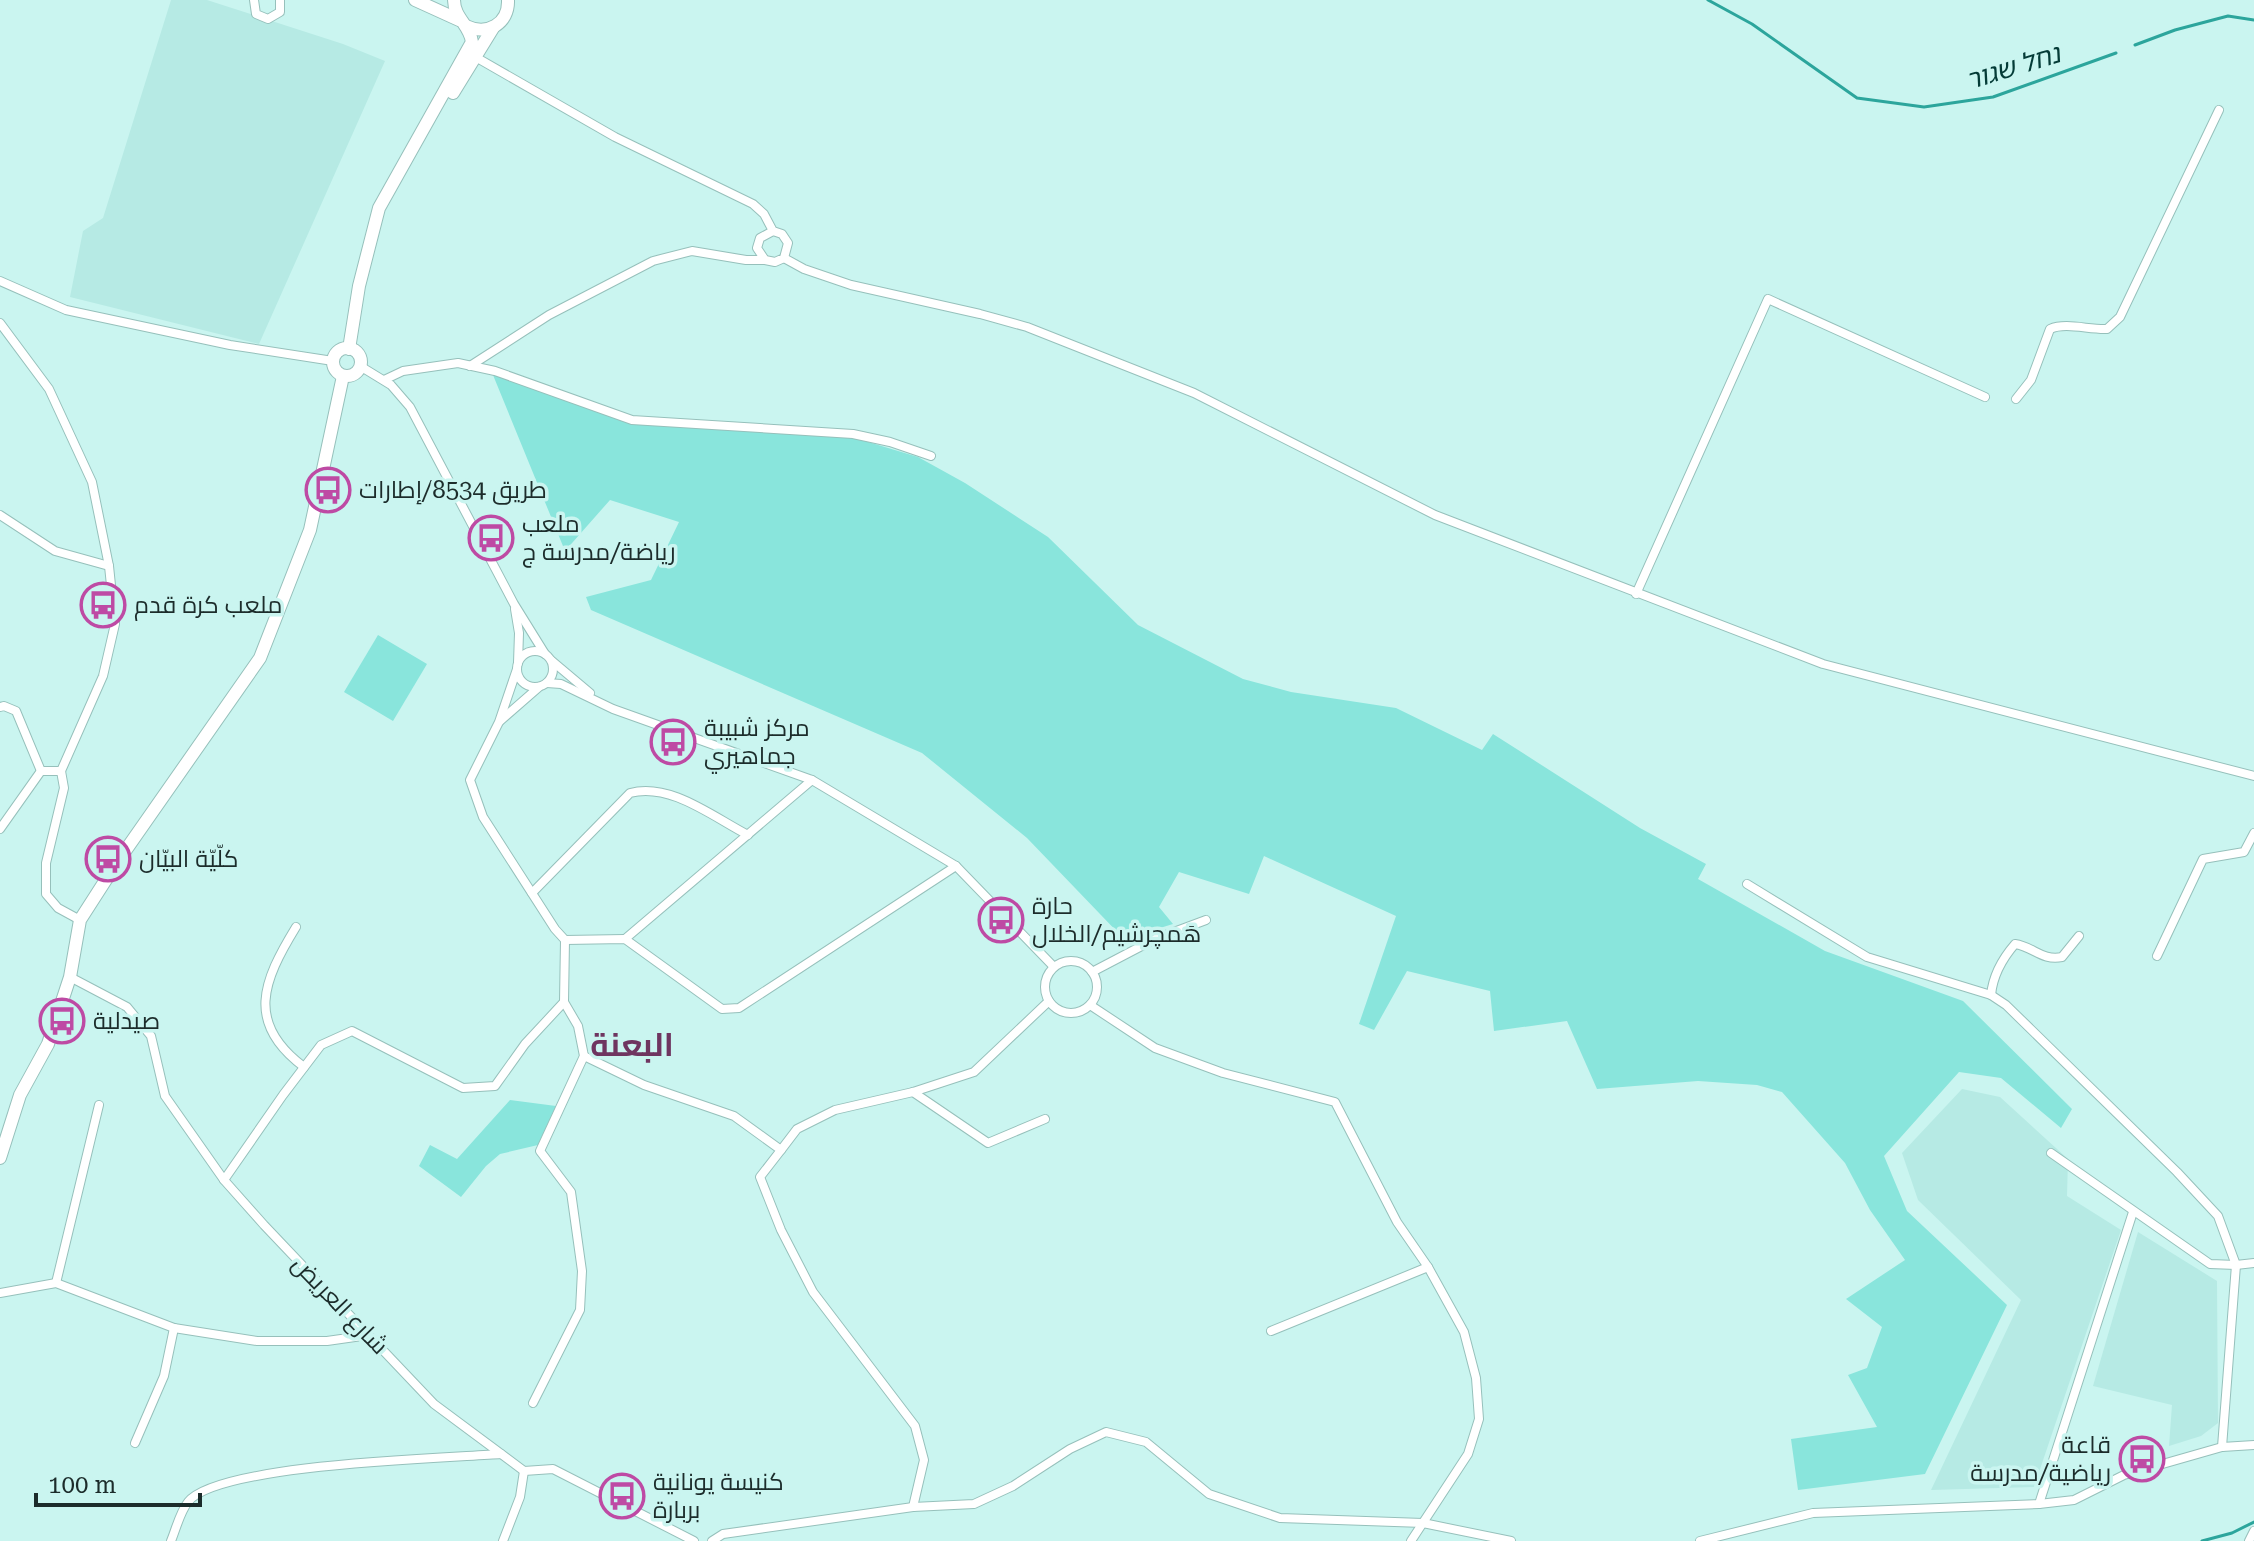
<svg xmlns="http://www.w3.org/2000/svg" width="2254" height="1541" font-family="'Roboto Serif',Cairo,'Noto Sans Hebrew',serif">
	<style>
		.built { fill: #b6eae4 }
		.green { fill: #89e5dc }
		.lines { fill: none; stroke-linecap: round; stroke-linejoin: round }
		.stream { stroke: #2ca59c; stroke-width: 3 }
		.street-casing { stroke: #96c0bb; stroke-width: 10 }
		.secondary-casing { stroke: #96c0bb; stroke-width: 14 }
		.street { stroke: #fff; stroke-width: 8 }
		.secondary { stroke: #fff; stroke-width: 12 }
		.labels { text-anchor: middle; dominant-baseline: central; stroke-width: 7; stroke-linejoin: round; paint-order: stroke }
		.poi-label { font-size: 24px; fill: #1c2c2b; stroke: #caf5f0; text-anchor: start }
		.street-label { font-size: 24px; fill: #1c2c2b; stroke: #caf5f0 }
		.water-label { font-size: 26px; font-style: italic; fill: #043b37; stroke: #caf5f0 }
		.district-label { font-size: 32px; font-weight: bold; fill: #6f3560; stroke: #caf5f0 }
	</style>
	<rect width="100%" height="100%" fill="#caf5f0"/>
	<g class="built">
		<polygon points="171,0 207,0 343,44 385,61 259,344 70,297 83,231 103,218"/>
		<polygon points="1962,1089 2000,1097 2068,1159 2067,1196 2121,1230 2034,1487 1931,1490 2021,1300 1918,1200 1902,1153"/>
		<polygon points="2138,1232 2217,1281 2218,1423 2201,1436 2169,1446 2172,1405 2093,1386"/>
	</g>
	<g class="green">
		<polygon points="493,375 522,380 646,421 855,438 918,457 965,483 1048,537 1138,625 1243,679 1291,692 1396,708 1482,750 1493,734 1640,828 1706,864 1698,879 1825,951 1963,1001 2072,1109 2061,1128 2001,1078 1959,1072 1884,1156 1907,1211 2007,1305 1925,1474 1798,1490 1791,1439 1877,1427 1848,1375 1867,1368 1882,1327 1846,1299 1905,1260 1870,1210 1845,1163 1782,1092 1757,1085 1698,1081 1597,1089 1567,1021 1494,1031 1490,991 1407,971 1374,1030 1359,1024 1396,916 1264,856 1249,894 1179,872 1159,907 1173,924 1124,939 1027,838 922,753 591,610 586,597 651,580 679,522 610,500 565,551"/>
		<polygon points="378,635 427,664 393,721 344,692"/>
		<polygon points="510,1100 556,1106 538,1145 500,1154 486,1166 461,1197 419,1166 430,1145 457,1159"/>
	</g>
	<g class="lines">
		<g class="stream">
			<polyline points="1708,0 1752,24 1857,98 1924,107 1993,97 2116,53"/>
			<polyline points="2135,45 2175,30 2228,16 2254,20"/>
			<polyline points="2202,1541 2232,1533 2254,1522"/>
		</g>
		<g class="street-casing">
			<g id="street">
				<polyline points="254,0 256,14 268,19 280,12 280,0"/>
				<polyline points="472,55 615,137 753,204 764,214 773,231 782,234 788,243 784,258 775,262 765,260 757,248 760,238 773,231"/>
				<polyline points="784,258 804,269 851,285 980,314 1027,327 1194,393 1435,515 1823,664 2254,776"/>
				<polyline points="0,281 66,310 230,345 333,361"/>
				<polyline points="0,323 49,389 92,482 109,566 115,624 103,676 61,771"/>
				<polyline points="360,366 391,385 410,407 514,604 545,654"/>
				<polyline points="470,366 549,315 653,261 692,251 746,260 765,260"/>
				<polyline points="384,380 403,371 458,363 495,371 632,420 853,434 890,442 931,456"/>
				<path d="M2016 399 2031 380 2050 329C2066 322 2089 330 2107 329L2120 317 2219 110"/>
				<polyline points="0,515 55,551 109,566"/>
				<polyline points="1636,594 1768,299 1985,397"/>
				<polyline points="515,609 519,633 518,663"/>
				<circle cx="535" cy="669" r="18"/>
				<polyline points="552,661 590,693"/>
				<polyline points="547,683 561,684 613,709 812,780 956,866 1054,967"/>
				<polyline points="0,707 4,706 16,711 41,771"/>
				<polyline points="500,721 539,687"/>
				<polyline points="0,829 41,771 61,771 64,788 46,863 46,894 58,908 80,920"/>
				<polyline points="1747,884 1867,957 1991,995 2006,1005 2177,1172 2218,1216 2236,1265 2222,1447"/>
				<path d="M532 893 630 793C670 782 713 817 748 835"/>
				<path d="M296 927C263 981 245 1023 304 1067"/>
				<polyline points="625,939 812,780"/>
				<polyline points="565,940 625,939 722,1009 739,1008 956,866"/>
				<polyline points="2157,956 2203,859 2244,852 2254,833"/>
				<circle cx="1071" cy="987" r="26"/>
				<polyline points="1092,972 1155,939 1206,920"/>
				<polyline points="70,977 127,1007 151,1036 165,1096 224,1180 264,1225 434,1404 524,1471 553,1469 694,1541"/>
				<path d="M1991 995C1993 975 2002 959 2015 944 2034 947 2042 961 2062 957L2079 936"/>
				<polyline points="1090,1005 1155,1048 1223,1073 1335,1102 1397,1222 1428,1267 1464,1332 1476,1378 1479,1419 1468,1454 1411,1541"/>
				<polyline points="584,1056 644,1085 734,1116 781,1150 760,1177 781,1230 813,1292 915,1426 924,1460 913,1507"/>
				<polyline points="913,1092 988,1143 1045,1119"/>
				<polyline points="781,1150 797,1129 835,1110 913,1092 974,1072 1049,1001"/>
				<polyline points="2051,1153 2210,1264 2236,1265 2254,1263"/>
				<polyline points="224,1180 283,1095 321,1045 352,1031 463,1088 495,1086 525,1044 564,1002 565,940 555,929 483,817 470,780 499,722 517,669"/>
				<polyline points="56,1283 99,1105"/>
				<polyline points="0,1293 56,1283 174,1328 257,1341 327,1341 369,1335"/>
				<polyline points="1271,1331 1428,1267"/>
				<polyline points="533,1403 580,1310 582,1271 571,1192 540,1151 584,1056 578,1026 564,1002"/>
				<polyline points="135,1443 164,1376 174,1328"/>
				<polyline points="2039,1504 2133,1212"/>
				<path d="M171 1541C176 1529 180 1512 188 1502 217 1464 447 1458 501 1454"/>
				<polyline points="503,1541 520,1497 524,1471"/>
				<polyline points="712,1541 723,1534 913,1507 974,1504 1013,1486 1070,1449 1106,1432 1146,1442 1209,1494 1280,1518 1423,1523 1511,1541"/>
				<polyline points="1700,1541 1813,1513 2039,1504 2074,1500 2124,1475 2222,1447 2254,1445"/>
				<polyline points="2249,1541 2254,1531"/>
			</g>
		</g>
		<g class="secondary-casing">
			<g id="secondary">
				<polyline points="415,0 459,20"/>
				<path d="M466 26C487 36 509 24 508 0"/>
				<polyline points="453,93 493,28"/>
				<circle cx="347" cy="362" r="14"/>
				<path d="M349 349 359 286 379 208 472 42C470 25 454 18 454 0"/>
				<polyline points="0,1158 20,1095 48,1044 70,977 80,920 116,864 260,658 310,530 343,376"/>
			</g>
		</g>
		<use href="#street" class="street"/>
		<use href="#secondary" class="secondary"/>
	</g>
	<defs>
		<g id="bus-ring" transform="scale(2.3)"><circle r="9.5" fill="#caf5f0" stroke="#be4aa4" stroke-width="1.5"/><path d="M-5-6H5V4H4V6H2V4H-2V6H-4V4H-5ZM-3.5-4V0h7V-4ZM-3.5 1.2v1.5H-2V1.2ZM2 1.2v1.5H3.5V1.2Z" fill="#be4aa4"/></g>
	</defs>
	<g fill-rule="evenodd">
		<use href="#bus-ring" x="328" y="490"/>
		<use href="#bus-ring" x="491" y="538"/>
		<use href="#bus-ring" x="103" y="605"/>
		<use href="#bus-ring" x="673" y="742"/>
		<use href="#bus-ring" x="108" y="859"/>
		<use href="#bus-ring" x="1001" y="920"/>
		<use href="#bus-ring" x="62" y="1021"/>
		<use href="#bus-ring" x="2142" y="1459"/>
		<use href="#bus-ring" x="622" y="1496"/>
	</g>
	<g class="labels">
		<g class="poi-label">
			<text x="359" y="490">طريق 8534/إطارات</text>
			<text x="522" y="524">ملعب<tspan x="522" dy="28">رياضة/مدرسة ج</tspan></text>
			<text x="134" y="605">ملعب كرة قدم</text>
			<text x="704" y="728">مركز شبيبة<tspan x="704" dy="28">جماهيري</tspan></text>
			<text x="139" y="859">كلّيّة البيّان</text>
			<text x="1032" y="906">حارة<tspan x="1032" dy="28">هَمچرشيم/الخلال</tspan></text>
			<text x="93" y="1021">صيدلية</text>
			<text x="2111" y="1445" text-anchor="end">قاعة<tspan x="2111" dy="28">رياضية/مدرسة</tspan></text>
			<text x="653" y="1482">كنيسة يونانية<tspan x="653" dy="28">بربارة</tspan></text>
		</g>
		<g class="street-label">
			<text transform="translate(340 1305) rotate(46)">شارع العريض</text>
		</g>
		<g class="water-label">
			<text transform="translate(2013 67) rotate(-17)">נחל שגור</text>
		</g>
		<g class="district-label">
			<text x="632" y="1045">البعنة</text>
		</g>
	</g>
	<path d="M36 1493v12h164v-12" fill="none" stroke="#1c2c2b" stroke-width="4"/>
	<text x="48" y="1493" font-size="24" fill="#1c2c2b" stroke="#caf5f0" stroke-width="6" paint-order="stroke">100 m</text>
</svg>
